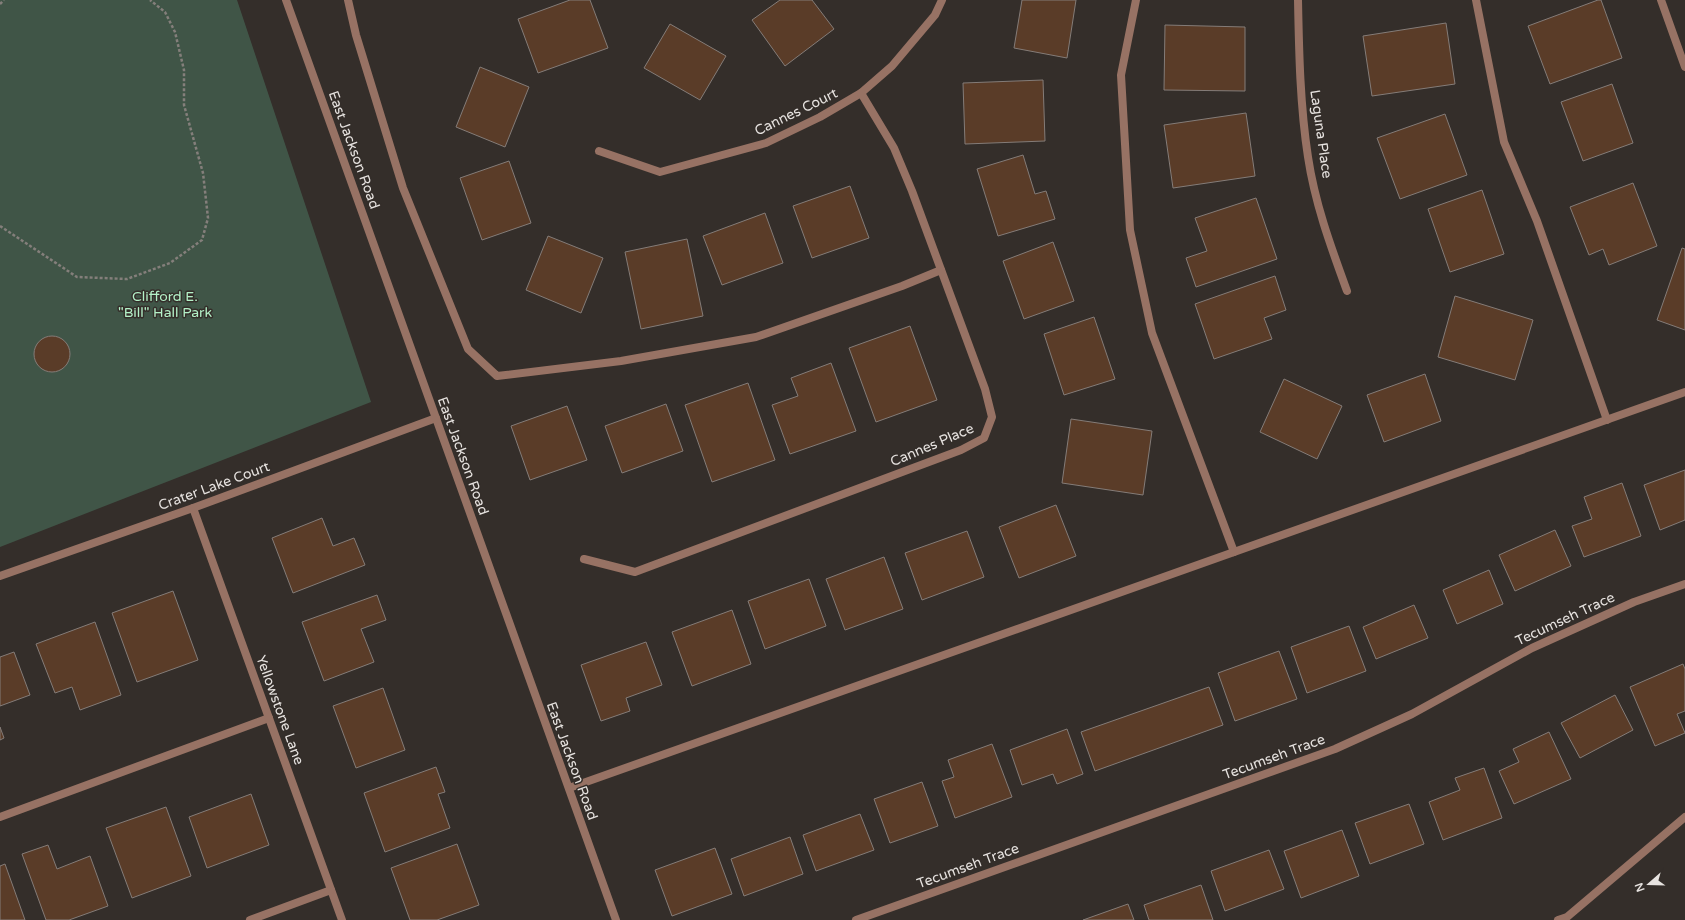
<svg xmlns="http://www.w3.org/2000/svg" width="1685" height="920" font-family="'Varela Round',sans-serif">
	<style>
		.green { fill: #405547 }
		.building { fill: #5a3c28; stroke: #847c78 }
		.lines { fill: none; stroke-linecap: round; stroke-linejoin: round }
		.path { stroke: #847f7b; stroke-width: 2.5; stroke-dasharray: 3 2; stroke-linecap: butt }
		.service { stroke: #977264; stroke-width: 8 }
		.minor { stroke: #977264; stroke-width: 8 }
		.tertiary { stroke: #977264; stroke-width: 8 }
		.labels { text-anchor: middle; dominant-baseline: central; stroke-width: 3; stroke-linejoin: round; paint-order: stroke }
		.street-label { font-size: 14px; fill: #e7e3e0; stroke: #342e2a }
		.park-label { font-size: 14px; fill: #b4f1c8; stroke: #342e2a }
	</style>
	<rect width="100%" height="100%" fill="#342e2a"/>
	<polygon class="green" points="0,0 237,0 371,402 0,547"/>
	<g class="building">
		<polygon points="570,0 590,0 608,48 538,73 518,19"/>
		<polygon points="780,0 812,0 834,29 785,66 752,20"/>
		<polygon points="1022,0 1076,0 1067,58 1014,48"/>
		<polygon points="1598,0 1601,0 1622,58 1550,84 1528,26"/>
		<polygon points="1446,23 1455,84 1372,96 1363,36"/>
		<polygon points="670,24 726,56 700,100 644,68"/>
		<polygon points="1165,25 1245,27 1245,91 1164,90"/>
		<polygon points="480,67 529,87 505,147 456,127"/>
		<polygon points="1043,80 1045,141 965,144 963,83"/>
		<polygon points="1612,84 1633,143 1583,161 1561,102"/>
		<polygon points="1246,113 1255,176 1173,188 1164,125"/>
		<polygon points="1445,114 1467,175 1400,199 1377,138"/>
		<polygon points="1023,155 1035,194 1046,191 1055,219 998,236 977,169"/>
		<polygon points="509,161 531,223 482,240 460,178"/>
		<polygon points="1633,183 1657,246 1609,265 1603,249 1589,255 1570,207"/>
		<polygon points="850,186 869,238 812,258 793,206"/>
		<polygon points="1482,190 1504,254 1450,272 1428,209"/>
		<polygon points="1256,198 1277,259 1196,287 1186,258 1207,251 1195,218"/>
		<polygon points="765,213 783,263 722,285 703,236"/>
		<polygon points="548,236 603,258 581,313 526,290"/>
		<polygon points="687,239 703,316 641,329 625,252"/>
		<polygon points="1053,242 1074,301 1024,319 1003,261"/>
		<polygon points="1682,248 1685,249 1685,330 1657,320"/>
		<polygon points="1275,276 1286,310 1264,318 1272,339 1214,359 1195,304"/>
		<polygon points="1455,296 1533,320 1515,380 1438,357"/>
		<polygon points="1094,317 1115,379 1064,395 1044,334"/>
		<polygon points="910,326 937,400 876,422 849,348"/>
		<circle cx="52" cy="354" r="18"/>
		<polygon points="831,363 856,431 790,454 772,405 798,396 791,378"/>
		<polygon points="1425,374 1441,421 1384,442 1367,395"/>
		<polygon points="1284,379 1342,406 1317,459 1260,432"/>
		<polygon points="748,383 775,460 712,482 685,405"/>
		<polygon points="666,404 683,451 622,473 605,426"/>
		<polygon points="567,406 587,460 530,480 511,426"/>
		<polygon points="1071,419 1152,431 1143,495 1062,483"/>
		<polygon points="1685,470 1685,520 1660,530 1644,485"/>
		<polygon points="1622,483 1641,536 1584,557 1572,526 1592,519 1584,497"/>
		<polygon points="1056,505 1076,556 1019,578 999,527"/>
		<polygon points="322,518 333,546 354,538 365,565 293,593 272,538"/>
		<polygon points="1555,530 1571,566 1515,591 1499,555"/>
		<polygon points="967,531 984,577 922,600 905,553"/>
		<polygon points="884,557 903,609 845,630 826,579"/>
		<polygon points="1489,570 1503,604 1457,624 1443,590"/>
		<polygon points="809,579 826,626 765,649 748,601"/>
		<polygon points="173,591 198,660 137,682 112,613"/>
		<polygon points="377,595 386,620 361,629 374,662 324,681 302,622"/>
		<polygon points="1414,605 1428,638 1376,659 1363,627"/>
		<polygon points="732,610 751,664 692,686 672,632"/>
		<polygon points="95,622 121,695 80,710 72,687 55,693 36,644"/>
		<polygon points="1349,626 1366,671 1307,693 1291,647"/>
		<polygon points="646,642 662,685 626,698 630,711 601,721 581,665"/>
		<polygon points="1279,651 1297,699 1235,721 1218,673"/>
		<polygon points="14,652 30,695 0,706 0,657"/>
		<polygon points="1683,664 1685,669 1685,711 1677,714 1685,733 1655,746 1630,687"/>
		<polygon points="1209,687 1223,725 1095,771 1081,732"/>
		<polygon points="383,688 405,750 356,768 333,706"/>
		<polygon points="1615,695 1633,730 1580,758 1561,723"/>
		<polygon points="0,727 4,738 0,740"/>
		<polygon points="1067,729 1083,774 1057,784 1053,774 1022,785 1010,750"/>
		<polygon points="1549,732 1571,779 1514,804 1499,771 1519,762 1513,749"/>
		<polygon points="992,744 1012,797 955,818 942,781 954,777 948,760"/>
		<polygon points="436,767 445,792 438,794 450,828 385,852 364,793"/>
		<polygon points="1484,768 1502,818 1443,840 1429,802 1460,790 1455,778"/>
		<polygon points="922,782 938,826 890,843 874,799"/>
		<polygon points="251,794 269,845 207,868 189,817"/>
		<polygon points="1409,804 1424,844 1370,864 1355,823"/>
		<polygon points="166,807 191,876 132,898 106,828"/>
		<polygon points="860,814 874,850 816,871 803,835"/>
		<polygon points="1342,830 1359,876 1301,898 1284,851"/>
		<polygon points="790,837 803,874 744,896 731,859"/>
		<polygon points="457,844 479,905 437,920 410,920 391,868"/>
		<polygon points="48,845 57,869 90,856 108,906 69,920 46,920 22,854"/>
		<polygon points="715,848 732,894 672,916 655,870"/>
		<polygon points="1269,850 1284,889 1225,911 1211,871"/>
		<polygon points="5,864 25,920 0,920 0,866"/>
		<polygon points="1201,885 1213,920 1149,920 1144,905"/>
		<polygon points="1128,904 1134,920 1083,920"/>
	</g>
	<g class="lines">
		<g class="path">
			<polyline points="0,4 4,0"/>
			<polyline points="0,226 77,277 127,279 170,263 202,240 208,218 203,173 184,105 184,70 175,32 165,12 150,0"/>
		</g>
		<g class="service">
			<polyline points="348,0 356,35 403,188 468,349 497,376 621,361 756,337 902,286 941,270"/>
			<polyline points="1136,0 1121,75 1130,230 1152,333 1234,552"/>
			<polyline points="1476,0 1504,142 1537,221 1607,420"/>
			<polyline points="569,788 1685,392"/>
			<polyline points="0,817 269,718"/>
			<polyline points="1558,920 1567,917 1685,817"/>
		</g>
		<g class="minor">
			<path d="M1298 0C1299 52 1300 105 1308 157 1315 204 1331 247 1347 291"/>
			<polyline points="1661,0 1685,67"/>
			<polyline points="599,151 660,172 766,143 820,117 861,93 892,66 935,15 942,0"/>
			<polyline points="193,508 342,920"/>
			<polyline points="584,559 635,572 961,450 984,438 992,417 985,389 912,191 894,148 861,93"/>
			<polyline points="0,576 193,508 436,418"/>
			<polyline points="250,920 331,890"/>
			<polyline points="856,920 1335,749 1412,714 1532,648 1634,602 1685,584"/>
		</g>
		<polyline class="tertiary" points="286,0 616,920"/>
	</g>
	<g class="labels">
		<g class="street-label">
			<text transform="translate(796 112) rotate(-26)">Cannes Court</text>
			<text transform="translate(1321 134) rotate(82)">Laguna Place</text>
			<text transform="translate(354 150) rotate(70)">East Jackson Road</text>
			<text transform="translate(932 445) rotate(-23)">Cannes Place</text>
			<text transform="translate(463 456) rotate(70)">East Jackson Road</text>
			<text transform="translate(214 486) rotate(-20)">Crater Lake Court</text>
			<text transform="translate(1565 619) rotate(-25)">Tecumseh Trace</text>
			<text transform="translate(280 710) rotate(70)">Yellowstone Lane</text>
			<text transform="translate(1274 757) rotate(-20)">Tecumseh Trace</text>
			<text transform="translate(572 761) rotate(70)">East Jackson Road</text>
			<text transform="translate(968 866) rotate(-20)">Tecumseh Trace</text>
		</g>
		<g class="park-label">
			<text x="165" y="296">Clifford E.<tspan x="165" dy="16">"Bill" Hall Park</tspan></text>
		</g>
	</g>
	<g transform="translate(1649 884) rotate(250)" stroke="#342e2a" stroke-width="3" paint-order="stroke">
	<path d="M0-3L7 15L0 10L-7 15Z" fill="#e7e3e0"/>
	<text y="-6" font-size="11" font-weight="bold" text-anchor="middle" fill="#e7e3e0">N</text>
	</g>
</svg>
